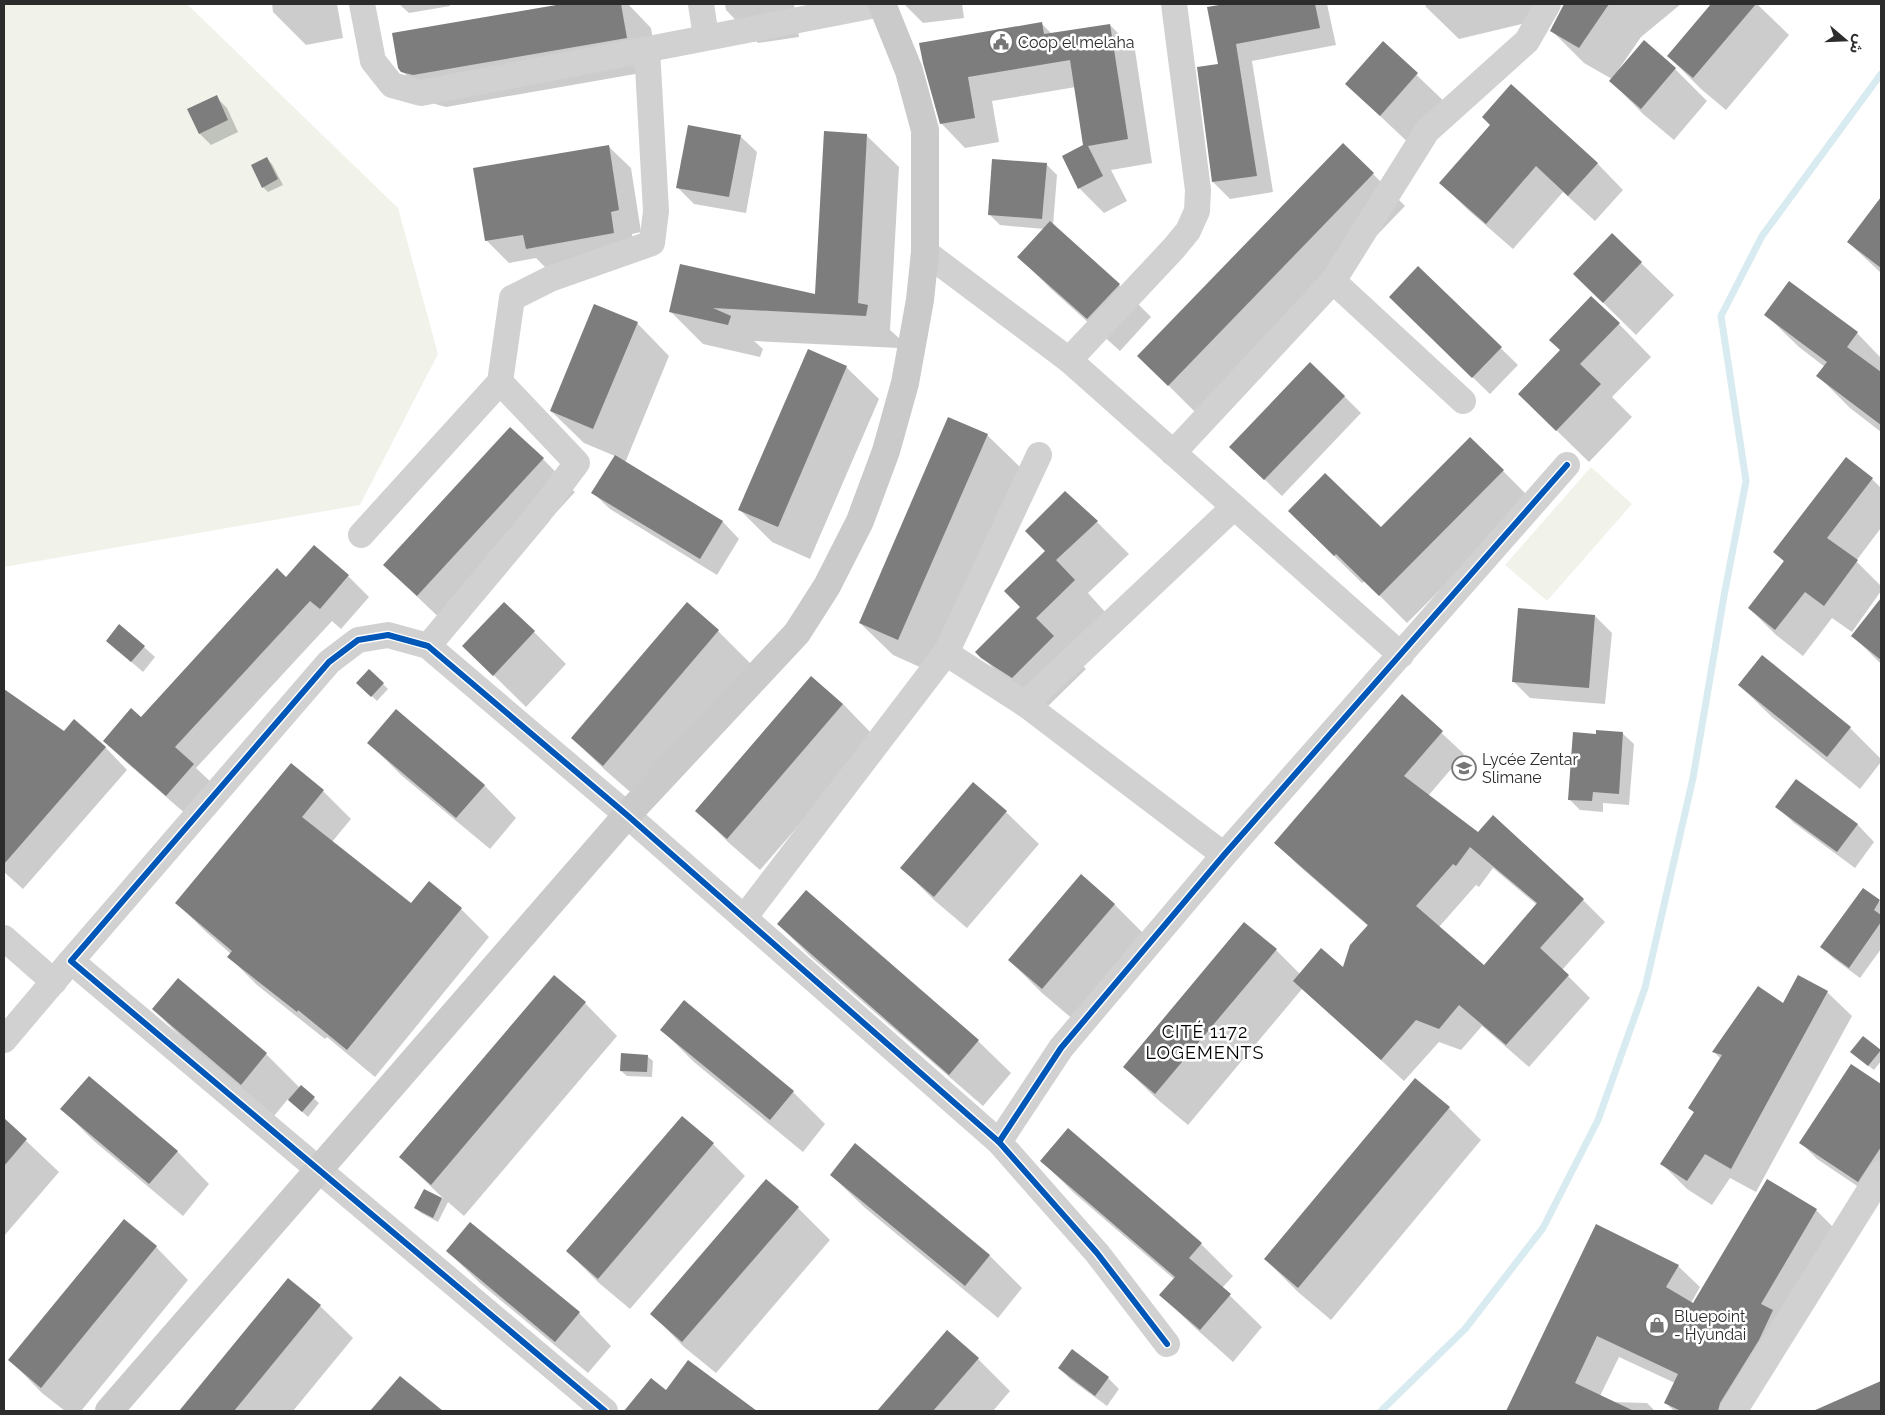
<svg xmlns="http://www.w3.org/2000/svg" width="1885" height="1415" font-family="Raleway,'Noto Sans Arabic',sans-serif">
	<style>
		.green { fill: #f1f3eb }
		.shadow { fill: #0003; fill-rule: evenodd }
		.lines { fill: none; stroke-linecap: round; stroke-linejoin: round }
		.stream { stroke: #d8ebf0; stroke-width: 7 }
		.building { fill: #7d7d7d; fill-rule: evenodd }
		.minor { stroke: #d1d1d1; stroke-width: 26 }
		.tertiary { stroke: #d1d1d1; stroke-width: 28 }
		.secondary { stroke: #cacaca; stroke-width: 28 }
		.cycleway-casing { stroke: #fff; stroke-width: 9 }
		.cycleway { stroke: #0057b8; stroke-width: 6 }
		.labels { text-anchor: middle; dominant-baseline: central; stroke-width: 5; stroke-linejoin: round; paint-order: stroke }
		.poi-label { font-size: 16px; fill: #2c2c2c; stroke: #fff; text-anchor: start }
		.neighbourhood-label { font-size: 18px; letter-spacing: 1px; fill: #000; stroke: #fff }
	</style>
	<rect width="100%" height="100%" fill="#fff"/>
	<g class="green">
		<polygon points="4,4 187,4 398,208 438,354 360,505 4,567"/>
		<polygon points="1591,467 1632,504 1547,601 1505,565"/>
	</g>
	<g class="shadow">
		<polygon points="272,4 337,4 343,38 306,45 273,12"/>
		<polygon points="399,4 449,4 450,6 409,13"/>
		<polygon points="569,4 628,4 651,28 658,70 446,107 435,104 402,71 393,34"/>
		<polygon points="725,4 794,4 799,37 758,43 726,10"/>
		<polygon points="904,4 962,4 964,18 923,23"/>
		<polygon points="1232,4 1327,4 1336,45 1252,61 1273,192 1230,199 1213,182 1199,68 1219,65 1208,8"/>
		<polygon points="1425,4 1535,4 1539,20 1459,39 1426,7"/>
		<polygon points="1566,4 1681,4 1641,37 1619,69 1675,69 1707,101 1674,140 1643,114 1611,81 1612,79 1584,63 1552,31"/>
		<polygon points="1713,4 1757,4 1789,35 1726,110 1701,89 1668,56"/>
		<polygon points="1041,23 1052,34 1110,25 1135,50 1152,163 1111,170 1127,201 1104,213 1080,189 1063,157 1085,145 1076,87 992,101 999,142 965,148 941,123 924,62"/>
		<polygon points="1383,43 1450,107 1413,147 1346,84"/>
		<polygon points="216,97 227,108 238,132 211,145 200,134 189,109"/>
		<polygon points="1491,125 1597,163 1623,190 1595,221 1563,192 1513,249 1467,209 1441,183"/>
		<polygon points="866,135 899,167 890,330 900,339 899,348 754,341 763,349 760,357 703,344 670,311 816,295"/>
		<polygon points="740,136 757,152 746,213 694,204 678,188"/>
		<polygon points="608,146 631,168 641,232 632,234 636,255 549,271 536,258 509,263 486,240"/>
		<polygon points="267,159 272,164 283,185 268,192 263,187"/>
		<polygon points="1046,164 1057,175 1053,226 1119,285 1151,317 1120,351 1051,289 1019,257 1044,229 1000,225 989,214"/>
		<polygon points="1373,174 1405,206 1201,418 1139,356"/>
		<polygon points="1873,209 1881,215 1881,273 1848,242"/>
		<polygon points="1612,235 1674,295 1636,335 1574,274"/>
		<polygon points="1418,268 1518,365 1490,394 1407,314"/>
		<polygon points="1766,315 1857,333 1881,358 1881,432 1850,408 1818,376 1825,367 1799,347"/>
		<polygon points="637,323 669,356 625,463 723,522 739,539 717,575 610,509 593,493 615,456 584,443 551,411"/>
		<polygon points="1619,324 1651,357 1612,397 1632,417 1589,462 1552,426 1561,350"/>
		<polygon points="846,367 879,399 810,559 772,542 740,510"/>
		<polygon points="1344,396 1361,413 1282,496 1247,463"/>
		<polygon points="987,435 1020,467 931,672 893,655 860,623"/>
		<polygon points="1470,438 1531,499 1407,623 1365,581 1362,583 1317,539 1381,529"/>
		<polygon points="543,459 575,492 450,628 384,565"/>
		<polygon points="1872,479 1881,488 1881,528 1856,561 1881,586 1881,591 1852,632 1832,618 1803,656 1776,635 1749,608 1785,562 1774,552"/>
		<polygon points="1097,522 1129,554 1088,593 1106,613 1068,651 1086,669 1045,709 1015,690 977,652 1022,607 1006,591"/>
		<polygon points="348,576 369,597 341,629 332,621 196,768 215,786 188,816 126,762 105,741 141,718 286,578"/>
		<polygon points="1881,600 1881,664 1853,636"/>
		<polygon points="687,604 718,631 751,664 636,797 605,770 572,738"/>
		<polygon points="1595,616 1612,633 1605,704 1530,698 1514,682"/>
		<polygon points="534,632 566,664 526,707 464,646"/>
		<polygon points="107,641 144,647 155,657 143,672"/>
		<polygon points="369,670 388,689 377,701 358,683"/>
		<polygon points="1739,685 1850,728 1881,759 1881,762 1860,789 1772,717"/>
		<polygon points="4,691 64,732 105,747 127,770 23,889 4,872"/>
		<path d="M1402 696 1464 754 1428 796 1479 834 1583 900 1605 922 1562 970 1590 998 1529 1067 1482 1026 1461 1050 1439 1042 1404 1081 1302 989 1188 1125 1157 1099 1124 1067 1276 950 1300 974 1343 970 1368 926 1298 865 1276 843ZM1493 868 1537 905 1484 966 1439 927 1476 885 1479 887Z"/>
		<polygon points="843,704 875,737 760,870 729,843 697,811"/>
		<polygon points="1622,733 1634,744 1629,805 1603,803 1603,812 1580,810 1569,799 1597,735"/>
		<polygon points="369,743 484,785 516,818 490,849 401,775"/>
		<polygon points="1796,780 1858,825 1874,842 1855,868 1794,823 1777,807"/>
		<polygon points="323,791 351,819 332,842 411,905 429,883 461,909 489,937 375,1077 327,1037 325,1039 257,985 229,957 231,954 205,931 177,903"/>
		<polygon points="1006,812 1039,844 967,928 934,900 902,868"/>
		<polygon points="1863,890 1881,903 1881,949 1860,978 1833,958 1822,947"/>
		<polygon points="807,891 978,1041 1011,1073 983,1106 811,957 778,924"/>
		<polygon points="1114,904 1147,937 1075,1021 1042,993 1009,960"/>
		<polygon points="554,977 585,1003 617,1036 464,1216 448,1202 438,1222 421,1213 415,1208 424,1190 444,1199 400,1157"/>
		<polygon points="178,980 266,1054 300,1088 301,1087 319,1103 308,1117 288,1099 274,1116 186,1042 153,1009"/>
		<polygon points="1827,992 1852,1016 1756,1192 1730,1178 1712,1205 1687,1189 1662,1164 1695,1113 1689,1108 1721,1059 1714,1052 1783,1005"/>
		<polygon points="662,1030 793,1092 825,1124 803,1152 694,1062"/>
		<polygon points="1863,1038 1881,1052 1881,1061 1874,1070 1857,1057"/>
		<polygon points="647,1056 653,1061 652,1077 627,1076 621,1071"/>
		<polygon points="1851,1066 1881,1086 1881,1188 1875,1198 1817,1159 1800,1142"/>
		<polygon points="1449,1108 1481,1140 1331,1320 1298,1292 1265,1259"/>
		<polygon points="62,1109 177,1151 209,1184 183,1216 94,1141"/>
		<polygon points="4,1120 59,1172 4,1236"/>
		<polygon points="713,1144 745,1176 630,1309 599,1283 567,1251"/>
		<polygon points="856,1145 990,1256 1022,1288 998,1318 864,1207 831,1175"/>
		<polygon points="1042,1161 1201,1244 1233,1276 1222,1288 1262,1327 1233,1362 1194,1327 1161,1295 1174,1279 1074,1193"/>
		<polygon points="1767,1181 1816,1210 1838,1232 1749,1411 1674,1411 1666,1403 1675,1383 1619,1357 1600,1396 1611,1402 1647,1403 1655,1411 1507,1411 1596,1226 1678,1266 1700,1287 1691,1303 1694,1304"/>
		<polygon points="798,1208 830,1240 716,1373 684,1347 652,1314"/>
		<polygon points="124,1221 156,1247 188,1280 81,1411 65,1411 42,1393 10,1360"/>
		<polygon points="447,1251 579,1313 611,1346 588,1373 480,1283"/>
		<polygon points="288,1280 320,1306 353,1338 293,1411 180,1411"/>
		<polygon points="947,1332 978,1359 1010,1391 993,1411 879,1411"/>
		<polygon points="688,1362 755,1411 629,1411 627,1409 666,1392"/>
		<polygon points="1059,1368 1108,1378 1119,1389 1107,1406 1070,1379"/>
		<polygon points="400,1377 441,1411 384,1411 377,1405"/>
		<polygon points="1881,1383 1881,1411 1842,1411 1838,1402"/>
	</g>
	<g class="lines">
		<polyline class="stream" points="1381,1411 1465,1329 1543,1228 1598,1120 1645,988 1693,778 1724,596 1746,481 1721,316 1762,236 1881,74"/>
	</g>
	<g class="building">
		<polygon points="562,4 621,4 627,38 413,75 401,72 398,68 392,33"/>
		<polygon points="1225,4 1315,4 1320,28 1236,44 1257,176 1212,182 1197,67 1218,64 1207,7"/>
		<polygon points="1564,4 1609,4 1579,48 1550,31"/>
		<polygon points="1711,4 1756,4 1693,78 1667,56"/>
		<polygon points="1042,22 1044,34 1110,24 1128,139 1088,146 1103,176 1078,189 1062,156 1083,145 1070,60 968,77 975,118 940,124 923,63 919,43"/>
		<polygon points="1644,40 1676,68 1641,109 1609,81"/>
		<polygon points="1383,41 1418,73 1380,116 1345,84"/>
		<polygon points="1511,84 1598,163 1568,196 1536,166 1486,224 1439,183 1490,125 1482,117"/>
		<polygon points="217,95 228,120 199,134 187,109"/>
		<polygon points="688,125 741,135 729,197 676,188"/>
		<polygon points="824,131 867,134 858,303 868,305 866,316 713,308 731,316 728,325 669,312 680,264 815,294"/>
		<polygon points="1343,143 1374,173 1168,386 1137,356"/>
		<polygon points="609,145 619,210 611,212 614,233 526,249 523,235 485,241 473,168"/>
		<polygon points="267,157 278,179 262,188 251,165"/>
		<polygon points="992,159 1047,163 1042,219 988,215"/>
		<polygon points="1881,197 1881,268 1847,242"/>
		<polygon points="1050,221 1120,284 1087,319 1017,257"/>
		<polygon points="1612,233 1642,262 1603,303 1573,274"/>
		<polygon points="1418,266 1502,347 1472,378 1389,297"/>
		<polygon points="1789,281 1858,332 1847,347 1881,372 1881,425 1816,376 1827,362 1764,315"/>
		<polygon points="1591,296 1620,323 1580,364 1601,384 1556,431 1518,394 1560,350 1549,340"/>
		<polygon points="594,304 638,322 593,429 550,411"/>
		<polygon points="808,349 847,366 778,527 738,510"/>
		<polygon points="1310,362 1345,396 1264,480 1229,447"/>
		<polygon points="948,417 988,434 898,640 859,623"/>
		<polygon points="510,427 544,458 417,596 383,565"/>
		<polygon points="1470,437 1504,470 1379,596 1336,554 1334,556 1288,511 1325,473 1381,527"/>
		<polygon points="615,455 723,521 700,559 591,493"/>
		<polygon points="1846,457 1873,478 1827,538 1858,560 1824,606 1805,592 1775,630 1748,608 1784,561 1773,552"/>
		<polygon points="1065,491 1098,521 1056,560 1075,580 1036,618 1054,636 1012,678 981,658 975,652 1020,607 1004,591 1045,551 1025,531"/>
		<polygon points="314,545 349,575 320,609 310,601 175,747 194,764 166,796 103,741 131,708 141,717 277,568 286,577"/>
		<polygon points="1881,598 1881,660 1851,636"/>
		<polygon points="504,602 535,631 493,676 462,646"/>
		<polygon points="687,602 719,630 603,766 571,738"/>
		<polygon points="1518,608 1595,615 1589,688 1512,682"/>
		<polygon points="119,624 145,646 131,662 106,641"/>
		<polygon points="1762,655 1851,727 1827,757 1738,685"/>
		<polygon points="369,669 384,683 371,697 356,683"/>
		<polygon points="811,676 843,704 727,839 695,811"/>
		<polygon points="4,689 64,731 74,719 106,747 4,864"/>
		<path d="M1402 694 1443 731 1404 776 1478 832 1493 815 1584 899 1540 948 1569 975 1506 1045 1459 1005 1439 1029 1416 1020 1381 1060 1293 981 1321 948 1343 967 1350 945 1368 925 1274 843ZM1470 847 1537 903 1484 965 1416 906 1453 864 1456 866Z"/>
		<polygon points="396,709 485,785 456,818 367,743"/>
		<polygon points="1596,730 1623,732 1619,794 1593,792 1592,801 1568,800 1573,732 1596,734"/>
		<polygon points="291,763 324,790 302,817 411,903 429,881 462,908 347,1050 298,1010 297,1012 227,957 232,951 175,903"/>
		<polygon points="1796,779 1858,824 1837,852 1775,807"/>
		<polygon points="973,782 1007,811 934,897 900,868"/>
		<polygon points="1081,874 1115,904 1042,989 1008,960"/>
		<polygon points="1863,888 1880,900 1874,910 1881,915 1881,922 1849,968 1820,947"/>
		<polygon points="806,890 979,1040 949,1075 777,924"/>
		<polygon points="1244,922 1277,949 1155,1094 1123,1067"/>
		<polygon points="554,975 586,1002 431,1185 399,1157"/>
		<polygon points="1798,975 1828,991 1731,1169 1705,1154 1687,1181 1660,1164 1694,1112 1688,1108 1722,1055 1712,1052 1758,986 1783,1003"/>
		<polygon points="178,978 267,1053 241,1085 152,1009"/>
		<polygon points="684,1000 794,1091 770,1120 660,1030"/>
		<polygon points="1863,1036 1881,1050 1868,1066 1850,1052"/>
		<polygon points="621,1053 648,1055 647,1072 620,1071"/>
		<polygon points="1851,1064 1881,1084 1881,1147 1858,1182 1799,1143"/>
		<polygon points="89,1076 178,1151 149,1184 60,1109"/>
		<polygon points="1415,1078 1450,1107 1298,1288 1264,1259"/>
		<polygon points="301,1085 315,1097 302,1112 288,1100"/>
		<polygon points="682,1116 714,1143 598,1279 566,1251"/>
		<polygon points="4,1118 27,1139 4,1166"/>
		<polygon points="1068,1128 1202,1243 1189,1258 1231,1294 1200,1330 1159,1295 1175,1277 1040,1161"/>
		<polygon points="855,1143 990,1255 965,1286 830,1175"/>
		<polygon points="766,1179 799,1207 682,1342 650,1314"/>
		<polygon points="1767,1179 1817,1209 1761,1304 1773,1310 1759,1340 1720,1403 1718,1411 1681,1411 1664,1403 1678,1374 1597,1336 1575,1383 1634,1411 1506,1411 1596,1224 1679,1265 1666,1287 1693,1303"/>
		<polygon points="424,1189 442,1198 433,1218 414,1208"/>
		<polygon points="124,1219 157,1246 41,1388 8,1360"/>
		<polygon points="470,1222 580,1312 555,1342 446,1251"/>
		<polygon points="288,1278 321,1305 234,1411 179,1411"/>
		<polygon points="947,1330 979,1358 933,1411 877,1411"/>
		<polygon points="1072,1349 1109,1377 1095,1396 1058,1368"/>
		<polygon points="688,1360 757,1411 624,1411 651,1378 666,1390"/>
		<polygon points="400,1376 443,1411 370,1411"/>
		<polygon points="1881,1381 1881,1411 1813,1411"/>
	</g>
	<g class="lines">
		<g class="minor">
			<polyline points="362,4 373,61 392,85 421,93 881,4"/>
			<polyline points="701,4 706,37"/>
			<polyline points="925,252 1069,360 1401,655"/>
			<polyline points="1333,281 1427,131 1527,41 1548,4"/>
			<polyline points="1069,360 1174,248 1188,231 1197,211 1198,190 1174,4"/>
			<polyline points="1173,453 1333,281 1463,401"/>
			<polyline points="361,535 500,382 512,298 550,279 652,243 656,211 647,49"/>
			<polyline points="428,646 537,516 577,463 500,382"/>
			<polyline points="946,653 1025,704 1224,855"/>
			<polyline points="1025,704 1234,507"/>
			<polyline points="744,918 946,653 1039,455"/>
			<polyline points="4,938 54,982"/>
			<polyline points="4,1040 71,961"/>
			<polyline points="999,1142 1061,1048 1224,855 1567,465"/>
			<polyline points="605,1411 71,961 329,662 358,640 388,635 428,646 627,815 999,1142 1097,1253 1167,1344"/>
		</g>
		<polyline class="tertiary" points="1733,1411 1881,1174"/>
		<polyline class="secondary" points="109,1411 627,815 797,633 827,586 860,521 886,451 905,383 920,300 925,252 925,130 909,71 882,4"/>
		<g class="cycleway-casing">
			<g id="cycleway">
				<polyline points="999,1142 1061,1048 1224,855 1567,465"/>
				<polyline points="605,1411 71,961 329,662 358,640 388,635 428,646 627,815 999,1142 1097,1253 1167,1344"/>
			</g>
		</g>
		<use href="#cycleway" class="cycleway"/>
	</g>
	<defs>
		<g id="civic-ring" transform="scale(1.25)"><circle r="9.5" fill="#fff" stroke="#767676" stroke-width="1.5"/><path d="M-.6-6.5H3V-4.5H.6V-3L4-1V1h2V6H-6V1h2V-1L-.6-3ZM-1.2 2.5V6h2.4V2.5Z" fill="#767676"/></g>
		<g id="school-ring" transform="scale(1.25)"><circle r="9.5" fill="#fff" stroke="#767676" stroke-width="1.5"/><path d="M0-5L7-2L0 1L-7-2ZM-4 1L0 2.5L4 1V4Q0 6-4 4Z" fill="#767676"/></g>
		<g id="shop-ring" transform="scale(1.25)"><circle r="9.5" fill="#fff" stroke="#767676" stroke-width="1.5"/><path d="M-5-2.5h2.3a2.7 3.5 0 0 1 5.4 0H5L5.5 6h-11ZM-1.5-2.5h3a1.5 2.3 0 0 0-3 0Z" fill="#767676"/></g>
	</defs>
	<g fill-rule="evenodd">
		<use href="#civic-ring" x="1001" y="42"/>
		<use href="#school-ring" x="1464" y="768"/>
		<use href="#shop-ring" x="1657" y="1325"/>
	</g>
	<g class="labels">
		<g class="poi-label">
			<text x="1018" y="42">Coop el melaha</text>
			<text x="1482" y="759">Lycée Zentar<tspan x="1482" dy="18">Slimane</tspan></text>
			<text x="1674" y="1316">Bluepoint<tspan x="1674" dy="18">- Hyundai</tspan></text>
		</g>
		<g class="neighbourhood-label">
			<text x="1205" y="1031">CITÉ 1172<tspan x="1205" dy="21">LOGEMENTS</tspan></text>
		</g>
	</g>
	<rect width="1885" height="1415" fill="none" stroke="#2c2c2c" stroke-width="10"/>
	<g transform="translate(1845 40) rotate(109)" stroke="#ffffff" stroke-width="4" paint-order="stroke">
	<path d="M0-4L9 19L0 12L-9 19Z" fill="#2c2c2c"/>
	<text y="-8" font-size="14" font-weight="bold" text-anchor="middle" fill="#2c2c2c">ش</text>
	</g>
</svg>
